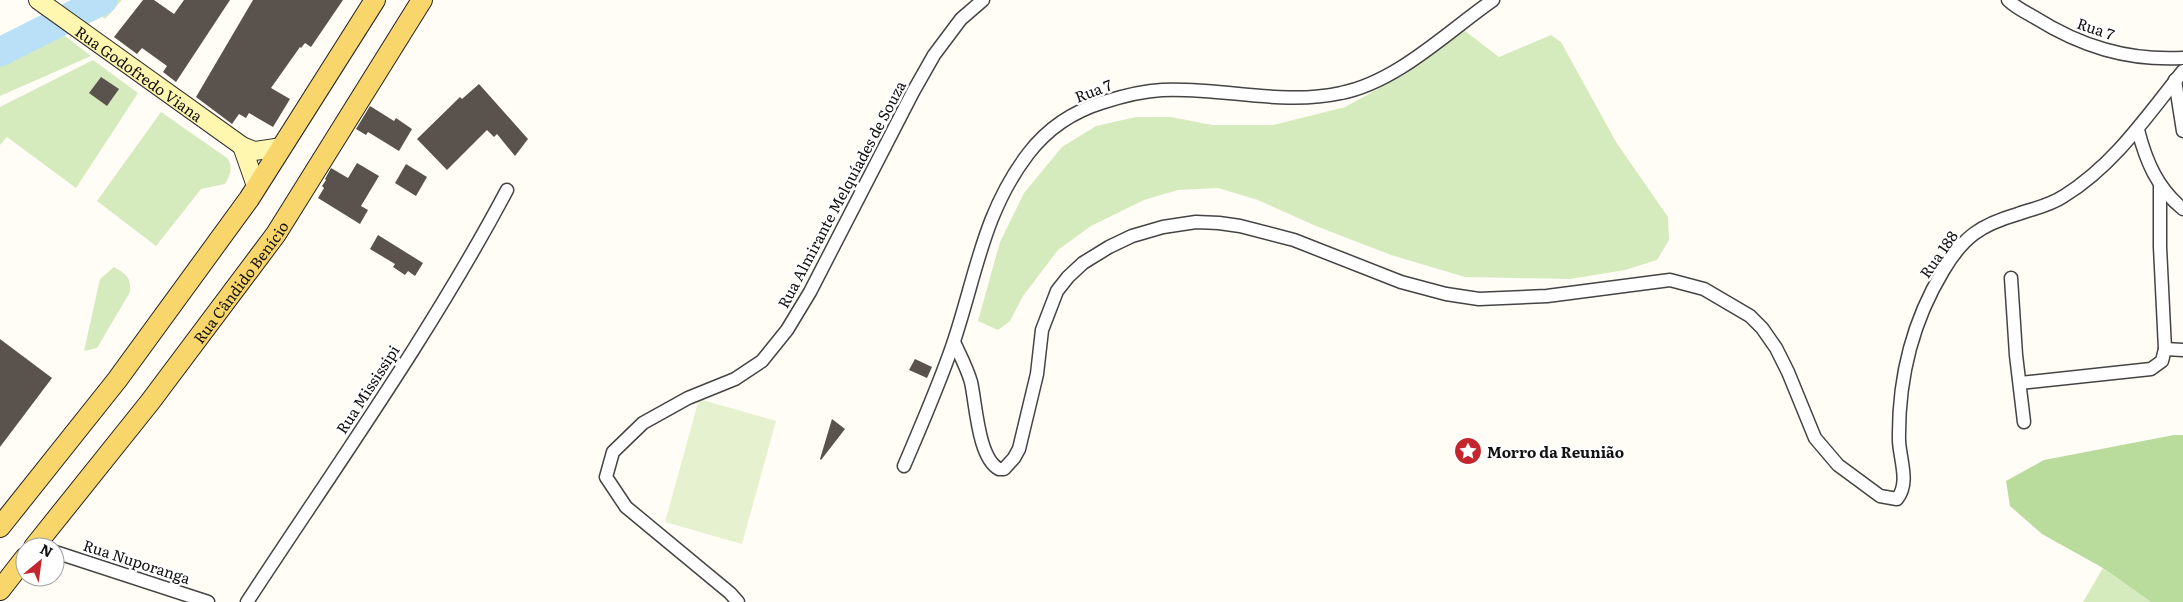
<svg xmlns="http://www.w3.org/2000/svg" width="2183" height="602" font-family="Literata,serif">
	<style>
		.green { fill: #d5ebbd }
		.forest { fill: #b9dc9c }
		.pitch { fill: #e6f2cf }
		.lines { fill: none; stroke-linecap: round; stroke-linejoin: round }
		.river { stroke: #b9e0f7; stroke-width: 29 }
		.building { fill: #5a524d }
		.minor-casing { stroke: #444; stroke-width: 15 }
		.secondary-casing { stroke: #333; stroke-width: 20 }
		.primary-casing { stroke: #222; stroke-width: 22 }
		.minor { stroke: #fff; stroke-width: 12 }
		.secondary { stroke: #fff6b0; stroke-width: 18 }
		.primary { stroke: #f9d66b; stroke-width: 20 }
		.labels { text-anchor: middle; dominant-baseline: central; stroke-width: 5; stroke-linejoin: round; paint-order: stroke }
		.street-label { font-size: 15px; fill: #111; stroke: #fff }
		.poi-label { font-size: 15px; font-weight: bold; fill: #111; stroke: #fff; text-anchor: start }
	</style>
	<rect width="100%" height="100%" fill="#fffdf5"/>
	<g class="green">
		<polygon points="81,0 122,0 105,19"/>
		<polygon points="1465,31 1499,57 1551,35 1561,42 1616,142 1668,217 1669,240 1657,260 1625,270 1570,279 1465,277 1391,255 1316,226 1258,200 1218,188 1178,190 1144,200 1091,226 1058,250 1023,296 1010,321 998,330 978,321 1000,242 1024,193 1062,147 1096,126 1136,117 1171,117 1212,125 1273,125 1345,107 1409,72 1452,35"/>
		<polygon points="60,32 91,56 0,96 0,60"/>
		<polygon points="93,60 138,93 76,188 7,137 0,145 0,107"/>
		<path d="M161 112 227 158C234 167 230 175 225 184L201 189 156 246 97 201Z"/>
		<path d="M114 267C126 274 131 277 130 292L97 348 84 351 100 279Z"/>
		<polygon points="2103,568 2151,602 2083,602"/>
	</g>
	<polygon class="forest" points="2174,435 2183,435 2183,602 2151,602 2103,568 2042,534 2010,506 2006,481 2044,460"/>
	<polygon class="pitch" points="699,399 776,421 742,544 665,522"/>
	<g class="lines">
		<polyline class="river" points="0,52 103,0"/>
	</g>
	<g class="building">
		<polygon points="143,0 154,0 174,14 184,0 230,0 176,82 163,72 167,66 142,48 137,54 114,37"/>
		<polygon points="253,0 343,0 311,47 305,43 301,48 300,47 271,88 290,99 273,127 249,113 246,118 239,114 232,124 196,97"/>
		<polygon points="101,77 119,89 107,106 89,93"/>
		<polygon points="479,84 528,139 515,156 497,134 494,137 487,130 447,170 417,139 460,97 462,99"/>
		<polygon points="370,106 394,121 396,118 412,129 399,151 368,132 366,135 356,129"/>
		<polygon points="357,163 379,176 361,206 368,210 360,224 318,198 324,188 322,186 326,180 325,179 331,168 348,178"/>
		<polygon points="406,164 427,177 416,196 395,183"/>
		<polygon points="378,235 423,263 415,276 408,271 405,275 393,267 395,264 370,249"/>
		<polygon points="0,339 52,378 0,447"/>
		<polygon points="915,359 932,367 927,378 909,370"/>
		<polygon points="832,419 845,429 821,460 820,459"/>
	</g>
	<g class="lines">
		<g class="minor-casing">
			<g id="minor">
				<path d="M2008 0C2015 7 2025 12 2034 17 2080 46 2127 61 2183 58"/>
				<polyline points="2175,80 2183,131"/>
				<path d="M2138 130C2146 161 2157 188 2183 209"/>
				<polyline points="2011,278 2016,355 2024,422"/>
				<path d="M954 342C960 355 967 368 971 382 976 404 978 458 999 469H1004L1014 458 1019 449 1037 374 1042 330 1057 291 1068 277 1083 263 1109 247 1132 236 1163 227 1196 222 1219 223 1240 226 1294 240 1401 282 1446 294 1479 299 1547 296 1670 280 1704 289 1750 316 1762 328 1776 348 1788 372 1815 438 1838 465 1880 496 1897 499C1910 483 1900 460 1899 441 1898 380 1911 324 1943 271 1963 237 1980 225 2018 214 2035 208 2049 206 2064 196 2114 165 2147 116 2183 71"/>
				<polyline points="2165,349 2183,350"/>
				<polyline points="2020,383 2151,369 2162,361 2165,349 2160,247 2160,187"/>
				<path d="M904 466C921 426 939 385 953 344 976 276 983 213 1028 154 1047 129 1074 111 1104 102 1123 96 1142 91 1162 90 1222 87 1282 106 1341 93 1397 82 1447 32 1493 0"/>
				<polyline points="55,552 208,602"/>
				<path d="M247 602C336 466 431 333 507 190"/>
				<polyline points="738,602 730,593 626,507 606,477 613,452 643,423 688,398 735,379 762,361 787,330 810,292 913,92 934,55 961,19 983,0"/>
			</g>
		</g>
		<g class="secondary-casing">
			<g id="secondary">
				<path id="s1" d="M38 0 242 146 254 151 282 147"/>
				<polyline points="242,146 256,186"/>
			</g>
		</g>
		<g class="primary-casing">
			<g id="primary">
				<polyline points="0,527 117,380 249,199 375,0"/>
				<path id="s2" d="M34 547 150 402 276 234 422 0"/>
				<polyline points="0,590 25,558"/>
			</g>
		</g>
		<use href="#minor" class="minor"/>
		<use href="#secondary" class="secondary"/>
		<use href="#primary" class="primary"/>
	</g>
	<defs>
		<g id="sight-disc" transform="scale(1.4375)"><circle r="9.5" fill="#c4262e" stroke="#fff"/><path d="M0-6L1.8-2.2L6-1.7L2.9 1.2L3.7 5.4L0 3.3L-3.7 5.4L-2.9 1.2L-6-1.7L-1.8-2.2Z" fill="#fff"/></g>
	</defs>
	<g fill-rule="evenodd">
		<use href="#sight-disc" x="1468" y="451"/>
	</g>
	<g class="labels">
		<g class="street-label">
			<text transform="translate(2096 28) rotate(19)">Rua 7</text>
			<text stroke="none"><textPath href="#s1" startOffset="125">Rua Godofredo Viana</textPath></text>
			<text transform="translate(1093 90) rotate(-21)">Rua 7</text>
			<text transform="translate(841 194) rotate(-62)">Rua Almirante Melquíades de Souza</text>
			<text transform="translate(1938 254) rotate(-55)">Rua 188</text>
			<text stroke="none"><textPath href="#s2" startOffset="336">Rua Cândido Benício</textPath></text>
			<text transform="translate(367 389) rotate(-57)">Rua Mississipi</text>
			<text transform="translate(137 561) rotate(18)">Rua Nuporanga</text>
		</g>
		<g class="poi-label">
			<text x="1487" y="451">Morro da Reunião</text>
		</g>
	</g>
	<g transform="translate(40 562) rotate(29)"><circle r="24" fill="#ffffff" stroke="#a0a0a0"/>
	<path d="M0-4L9 19L0 12L-9 19Z" fill="#c4262e"/>
	<text y="-8" font-size="14" font-weight="bold" text-anchor="middle" fill="#111111">N</text>
	</g>
</svg>
